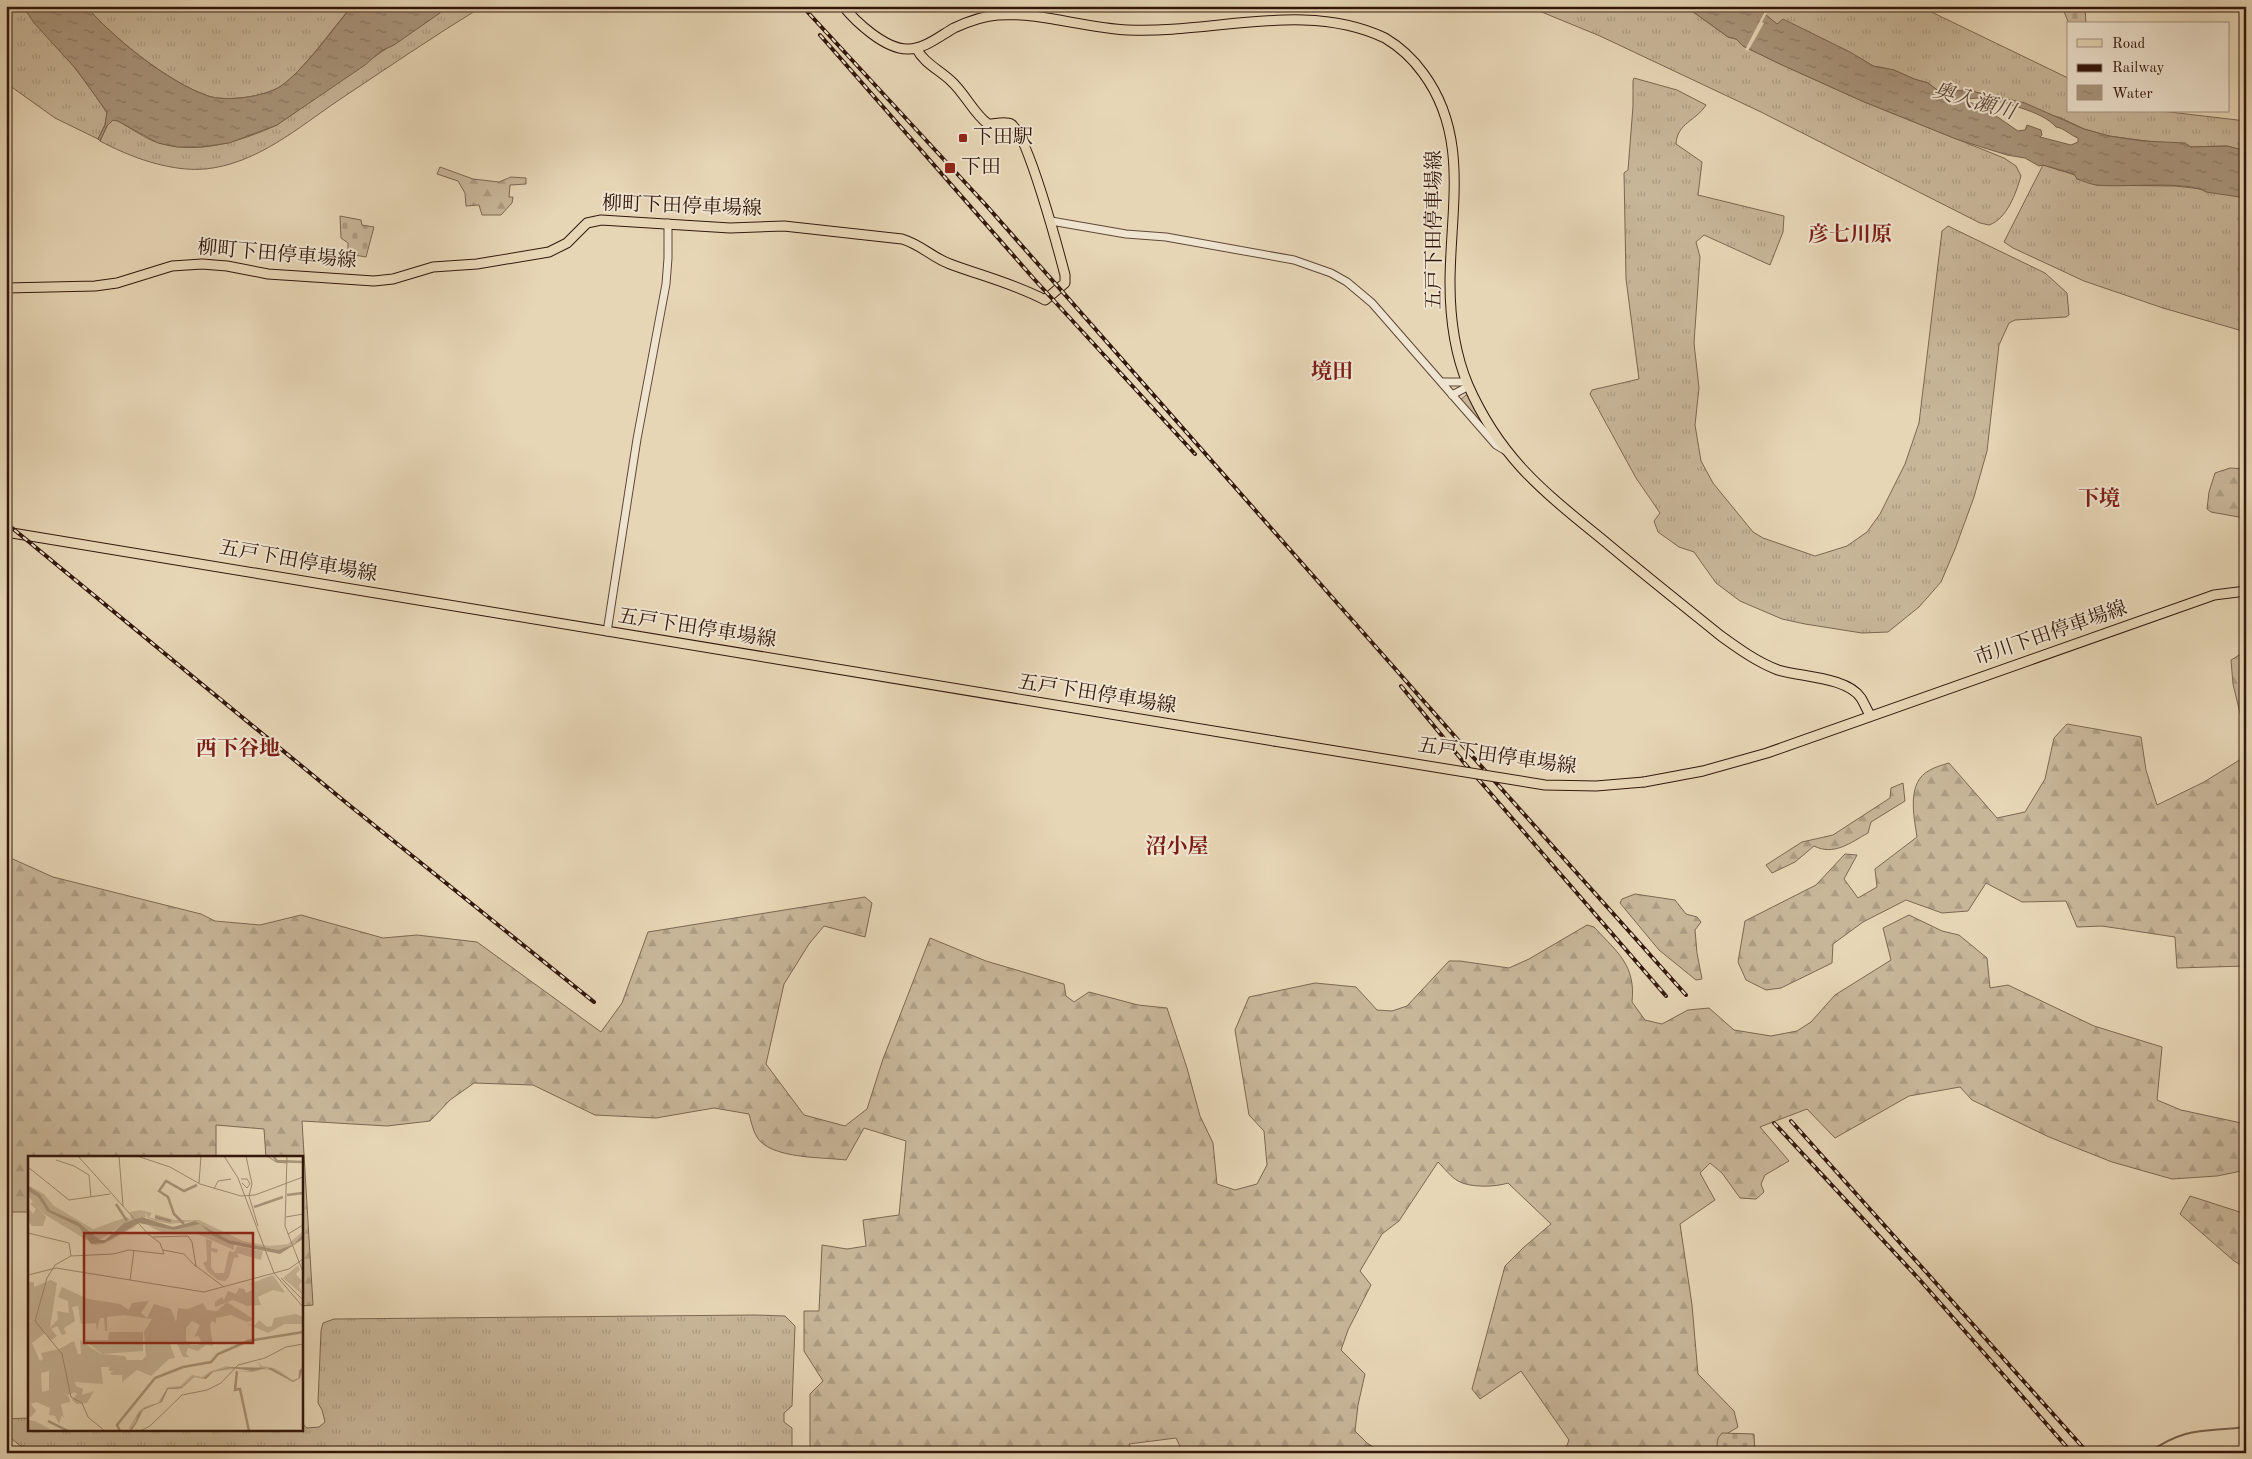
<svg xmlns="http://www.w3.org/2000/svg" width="2252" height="1459" font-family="'Old Standard TT','Noto Serif JP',serif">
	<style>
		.grass { fill: url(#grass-tufts); stroke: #7d6652 }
		.forest { fill: url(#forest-firs); stroke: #7d6652 }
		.cemetery { fill: url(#cemetery-stones); stroke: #7d6652 }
		.water { fill: url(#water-ripples); stroke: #79634f; fill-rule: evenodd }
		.pier { fill: #e7d6b6 }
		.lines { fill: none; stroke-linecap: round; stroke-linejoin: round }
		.stream { stroke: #79634f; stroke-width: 2 }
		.minor-casing { stroke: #5f4736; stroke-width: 9 }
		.major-casing { stroke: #32170b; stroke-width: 11 }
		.minor { stroke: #efe4d0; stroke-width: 7 }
		.major { stroke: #e7d6b6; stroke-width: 9 }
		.rail-casing { stroke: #32170b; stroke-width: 4 }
		.rail { stroke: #efe4d0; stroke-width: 2; stroke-dasharray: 5.5; stroke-linecap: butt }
		.major-bridge-casing { stroke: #32170b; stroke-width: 11; stroke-linecap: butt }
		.major-bridge { stroke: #e7d6b6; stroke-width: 9 }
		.poi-dot { fill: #8f2418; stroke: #efe4d0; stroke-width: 2 }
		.labels { text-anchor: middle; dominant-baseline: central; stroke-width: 4; stroke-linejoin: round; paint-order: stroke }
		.poi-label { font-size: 20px; fill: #32170b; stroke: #efe4d0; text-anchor: start }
		.street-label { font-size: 20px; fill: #32170b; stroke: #efe4d0 }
		.water-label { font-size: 21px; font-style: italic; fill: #624938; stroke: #efe4d0 }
		.neighbourhood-label { font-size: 21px; font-weight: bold; fill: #7a1f14; stroke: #efe4d0 }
		.inset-river { fill: none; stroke: #a9957c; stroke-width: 2.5 }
		.inset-road { fill: none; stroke: #9f8a72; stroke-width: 1 }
		.view { fill: #8f2418; fill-opacity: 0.15; stroke: #8f2418; stroke-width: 2.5 }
		.inset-edge { fill: none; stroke: #32170b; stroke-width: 2.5 }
	</style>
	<defs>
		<pattern id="grass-tufts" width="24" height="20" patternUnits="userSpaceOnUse" patternTransform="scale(1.25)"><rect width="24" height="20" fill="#c8b699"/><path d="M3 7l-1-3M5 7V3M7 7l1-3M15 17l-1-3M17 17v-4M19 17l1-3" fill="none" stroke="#ac9c82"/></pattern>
		<pattern id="forest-firs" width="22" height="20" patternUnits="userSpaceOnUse" patternTransform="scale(1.25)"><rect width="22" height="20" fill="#c8b699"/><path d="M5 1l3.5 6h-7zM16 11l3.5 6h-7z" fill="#ac9c82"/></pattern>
		<pattern id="cemetery-stones" width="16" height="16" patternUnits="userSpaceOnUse" patternTransform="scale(1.25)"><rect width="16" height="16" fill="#c8b699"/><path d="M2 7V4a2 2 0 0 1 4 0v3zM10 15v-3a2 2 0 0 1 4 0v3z" fill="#ac9c82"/></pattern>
		<pattern id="water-ripples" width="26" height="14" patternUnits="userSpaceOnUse" patternTransform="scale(1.25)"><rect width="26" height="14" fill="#a9957c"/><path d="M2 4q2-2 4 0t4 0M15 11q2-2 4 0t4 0" fill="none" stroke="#8a7964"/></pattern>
	</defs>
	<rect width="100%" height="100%" fill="#e7d6b6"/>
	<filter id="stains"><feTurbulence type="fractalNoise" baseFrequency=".004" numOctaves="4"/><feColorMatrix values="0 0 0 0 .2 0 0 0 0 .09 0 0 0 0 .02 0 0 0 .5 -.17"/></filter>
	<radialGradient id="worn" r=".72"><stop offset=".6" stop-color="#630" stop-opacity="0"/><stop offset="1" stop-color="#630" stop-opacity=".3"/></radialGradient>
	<g class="grass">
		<path d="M6 6H23C33 22 45 34 58 48 76 68 92 90 107 113L105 125 98 139 55 118 6 83Z"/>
		<path d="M86 6H352C333 28 303 71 281 86 265 97 226 102 208 96 168 82 113 38 86 6Z"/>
		<path d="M450 6H483C434 36 387 68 339 100 299 127 257 164 205 169 170 172 130 157 100 141L107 126 113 120 118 121C131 128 145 139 159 143 199 155 241 141 277 125 334 85 391 44 450 6Z"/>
		<path d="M1072 6H1192C1159 11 1104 16 1072 6Z"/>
		<path d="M1527 6H1685L1728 37 1736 39 1743 46 1780 64 1862 101 2004 158 2016 166 2021 176C2016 193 2007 219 1989 225L1980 223 1761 112 1600 36Z"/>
		<polygon points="1755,6 1919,6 2068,78 2068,111 2161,111 2246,121 2246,151 2227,146 2191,147 2109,136 2084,129 2061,118 1975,92 1972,88 1959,91 1937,90 1928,83 1914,79 1894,70 1873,66 1860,58 1781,22 1777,24"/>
		<path d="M1634 78 1677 90 1706 105C1696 121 1677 123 1676 144L1702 162 1698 195 1784 216 1783 232 1770 265 1704 235 1696 242 1700 257 1694 343 1699 388 1695 425 1701 461 1713 483 1753 532 1763 538 1815 556 1847 546 1867 532 1880 514 1905 464 1919 423 1942 231 1948 226 2045 273 2067 293 2069 315 2066 317 2015 320 2009 323 1999 345 1987 451 1974 497 1955 549 1941 582 1919 607 1888 632 1862 633 1805 624 1782 619 1740 601 1716 583 1694 552 1679 547 1658 532 1654 521 1660 513 1636 478 1590 394 1592 390 1639 379 1626 279 1624 173 1628 170 1633 106V81Z"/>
		<polygon points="2043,165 2075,175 2096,185 2175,186 2202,189 2246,198 2246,332 2163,308 2084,281 2013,248 2004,242"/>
		<polygon points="1466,395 1469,395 1482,422 1480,423 1460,400"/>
		<polygon points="755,1315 785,1316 795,1326 792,1406 784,1413 784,1422 792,1428 792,1453 29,1453 6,1434 6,1419 29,1418 29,1430 301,1430 301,1423 307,1428 319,1427 325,1422 322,1410 318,1403 321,1331 323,1323 334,1319"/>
	</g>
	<g class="forest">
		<polygon points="440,167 473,179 499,182 511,177 526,178 526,184 510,185 509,197 513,197 512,203 501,215 482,215 479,205 466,206 465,193 458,181 437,174"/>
		<polygon points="2230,468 2246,469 2246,514 2244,518 2211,512 2207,509 2209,492 2215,473"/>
		<polygon points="2246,651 2246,738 2233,684 2231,660"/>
		<path d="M2067 724 2141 737 2146 770 2157 805 2204 782 2246 756V966L2177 968 2175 937 2102 926 2077 927 2066 901 2022 902 1986 883 1968 911 1942 913 1906 900 1863 922 1833 944 1832 963 1781 988 1766 990 1746 980 1738 962 1745 921 1816 885 1845 854 1857 855 1844 879 1858 898 1877 887 1875 869 1917 837C1914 816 1906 782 1930 770 1935 767 1942 765 1949 763L1997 818 2025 812 2045 779 2054 738Z"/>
		<path d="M1903 783 1905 801 1871 822 1868 833C1850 843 1834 856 1814 846L1795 862 1772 873 1766 865 1802 842 1833 835 1890 798 1891 788Z"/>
		<path d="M6 856 53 877 201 914 215 921 260 925 301 915 383 938 417 935 477 942 601 1032 622 1003 648 932 865 897 872 903 865 937 824 926 809 944 784 984 766 1064 804 1115 845 1126 867 1109 883 1059 930 938 986 961 1064 984 1066 996 1074 1002 1089 992 1138 1005 1167 1008 1187 1068 1200 1116 1213 1143 1217 1184 1235 1190 1257 1184 1267 1165 1264 1131 1249 1115 1235 1030 1249 997 1315 983 1356 987 1377 1010 1392 1011 1407 1006 1449 961H1460L1509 968 1529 959 1587 925 1594 927C1617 952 1636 965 1632 1002L1645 1020 1662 1024 1688 1010 1709 1008 1734 1030 1771 1036 1797 1031 1811 1022 1835 995 1891 960 1883 928 1909 915 1942 931 1959 935 1987 958 1990 988 2008 985 2094 1026 2162 1047 2157 1100 2181 1110 2246 1124V1170L2217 1176 2172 1179 2112 1162 2049 1137 1972 1100 1960 1087 1909 1096 1835 1138 1807 1109 1760 1127 1789 1161 1765 1175 1761 1184 1764 1192 1756 1199 1740 1198 1722 1173 1710 1163 1700 1173 1715 1200 1680 1224 1692 1305 1698 1374 1734 1411 1738 1427 1720 1438 1718 1453H1564L1569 1440 1521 1371 1480 1399 1472 1389 1505 1266 1523 1248 1551 1224 1508 1183C1496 1187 1470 1188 1458 1181 1451 1177 1444 1168 1438 1162L1399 1221 1382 1234 1360 1271 1371 1285 1348 1330 1341 1350 1365 1374 1358 1405 1355 1431 1367 1443 1383 1453H1183L1176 1438 1129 1444 1132 1453H810V1394L823 1381 804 1351V1311H819L822 1245 847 1249 866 1246 863 1220 899 1215 906 1141 864 1128 846 1160C822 1157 770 1159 757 1137 753 1131 751 1121 749 1114L714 1108 656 1118 595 1115 533 1085 474 1083 450 1100 430 1121 387 1126 302 1121 313 1305 301 1306V1158H266L264 1129 216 1125V1158H29V1212H6Z"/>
		<polygon points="1635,894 1675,900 1686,914 1697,917 1701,922 1695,930 1697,953 1702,979 1696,980 1659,950 1620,903 1622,899"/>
		<polygon points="2190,1196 2246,1214 2246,1268 2234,1261 2180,1214"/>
	</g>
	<g class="cemetery">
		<polygon points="2069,6 2085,6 2086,24 2069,24 2063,9"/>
		<polygon points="340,216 361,220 362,225 374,227 366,257 348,254 348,243 341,238"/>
		<polygon points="1722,1433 1754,1434 1755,1453 1716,1453 1718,1438"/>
	</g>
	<g class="water">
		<path d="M23 6H86C113 38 168 82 208 96 226 102 265 97 281 86 302 72 335 27 352 6H450L394 45 381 51 365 65 277 125 229 143 201 147H177L158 143 118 121 113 120 107 126 100 141 98 139 105 125 107 112 76 69 34 23Z"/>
		<path d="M1685 6H1755L1777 24 1783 19 1850 52 1873 66 1894 70 1914 79 1928 83 1937 90 1968 91 1972 88 1975 92 2025 103 2084 129 2109 136 2143 141 2185 143 2191 147 2227 146 2246 151V198L2206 192C2189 180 2120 188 2096 185 2090 184 2083 181 2077 179L2074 174 2043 165 2039 166 2025 158 2007 155 1956 139 1862 101 1780 64 1743 46 1736 39 1728 37ZM1978 98C1999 101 2043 111 2056 127 2064 128 2070 135 2078 138V142L2071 145 2040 137 2042 135 2041 130 2027 125 2025 130 2018 131 1983 107 1969 102 1968 99Z"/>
	</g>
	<polygon class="pier" points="1765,11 1767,13 1762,22 1764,23 1748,51 1745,50"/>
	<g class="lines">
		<path class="stream" d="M2148 1453C2186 1426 2204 1432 2246 1427"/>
		<g class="minor-casing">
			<g id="minor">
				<polyline points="1051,221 1126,234 1166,237 1294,260 1331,273 1347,282 1372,303 1496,445 1506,451"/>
				<polyline points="1443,382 1467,382"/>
				<polyline points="1452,395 1469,386"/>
				<polyline points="607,632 637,439 666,284 668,258 668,223"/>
			</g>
		</g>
		<g class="major-casing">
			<g id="major">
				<path d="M843 6C856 22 885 49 907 49 923 50 940 36 954 28 967 22 983 16 998 15 1041 12 1084 28 1128 30 1212 34 1306 0 1385 38 1400 47 1413 59 1423 73 1470 136 1450 210 1450 283 1450 316 1455 354 1468 385 1502 462 1547 494 1609 545 1646 576 1684 606 1721 636 1739 649 1757 662 1778 670 1801 677 1847 677 1861 698 1864 703 1867 710 1870 715"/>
				<path d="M6 288 95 286 117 283 172 266 202 264 227 266 268 274 374 281 393 279 433 267 477 264 549 252 567 243 587 223 601 220 730 228 784 226 902 239C920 244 933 258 950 264 982 276 1015 284 1045 300L1065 283V275C1059 252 1027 132 1011 124 1006 121 995 124 988 124 973 113 965 93 950 80 938 69 924 63 916 48"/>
				<polyline points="6,532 1274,741"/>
				<polyline points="1644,782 1703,771 1767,753 2214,595 2246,591"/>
			</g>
		</g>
		<use href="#minor" class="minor"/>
		<use href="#major" class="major"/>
		<g class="rail-casing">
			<g id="rail">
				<polyline points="802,6 985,204 1481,766 1686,995"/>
				<polyline points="820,35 1034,279 1195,454"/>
				<polyline points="6,523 349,805 594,1002"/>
				<polyline points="1401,686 1466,765 1666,996"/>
				<polyline points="1791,1121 2088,1453"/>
				<polyline points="1774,1123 1919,1279 2072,1453"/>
			</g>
		</g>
		<use href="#rail" class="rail"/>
		<g class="major-bridge-casing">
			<polyline id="major-bridge" points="1274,741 1545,785 1596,786 1644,782"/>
		</g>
		<use href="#major-bridge" class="major-bridge"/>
	</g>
	<g class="poi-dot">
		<rect x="958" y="133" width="10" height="10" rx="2.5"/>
		<rect x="944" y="162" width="12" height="12" rx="2.5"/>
	</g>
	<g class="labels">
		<g class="poi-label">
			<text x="973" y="138">下田駅</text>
			<text x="961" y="168">下田</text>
		</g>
		<g class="street-label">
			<text transform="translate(682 207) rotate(2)">柳町下田停車場線</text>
			<text transform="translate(1435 230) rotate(-90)">五戸下田停車場線</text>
			<text transform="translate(277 255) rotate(5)">柳町下田停車場線</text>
			<text transform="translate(298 562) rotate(10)">五戸下田停車場線</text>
			<text transform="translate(697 629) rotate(9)">五戸下田停車場線</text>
			<text transform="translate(2051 634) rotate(-19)">市川下田停車場線</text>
			<text transform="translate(1097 695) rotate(9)">五戸下田停車場線</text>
			<text transform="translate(1497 757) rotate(8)">五戸下田停車場線</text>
		</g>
		<g class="water-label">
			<text transform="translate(1974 102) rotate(16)">奥入瀬川</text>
		</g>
		<g class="neighbourhood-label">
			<text x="1850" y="235">彦七川原</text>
			<text x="1332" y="372">境田</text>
			<text x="2099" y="499">下境</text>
			<text x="238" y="749">西下谷地</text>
			<text x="1177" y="847">沼小屋</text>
		</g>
	</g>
	<g transform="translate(28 1156)">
		<rect width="275" height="275" fill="#e7d6b6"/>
		<path d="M0 29 16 38 26 50 65 73 99 61 103 64 102 56 112 54 124 57 121 61 127 63V58L146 64H171L215 85 241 90 260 88 275 75V78L266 88 250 94 201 84 167 65 142 68 127 65 120 62 117 56 118 61 99 66 72 84 50 66 22 54ZM0 35 10 41 16 51 51 71 68 88 77 87 98 72 110 69 76 88 67 89 16 58 0 40ZM5 46 18 61 15 70H4L0 65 1 53 5 58 8 53 2 48ZM164 68H172L185 80 206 89V94L165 76 137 78 119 69 145 74ZM178 83 184 85 183 92 190 93 189 97 183 95V111L187 117H196L201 95 206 96 209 90 235 95 233 104 209 97 211 101 206 102 201 121 197 125 190 124 180 116 175 107 179 105ZM81 176H115V195L74 198 56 184H80ZM228 205 233 211 230 205 234 210 246 212 252 215 264 224 270 222 271 214 275 211 273 214 275 213 272 222 265 226 243 214H238L247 225 237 213 225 216H209L244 213 257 219 243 212 225 214 232 211ZM199 210 205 212 206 213 183 216 176 222 165 221 154 231 139 232 133 246 116 252 109 259 108 266 102 274 101 272 111 255 118 250 130 247 140 231 152 230 164 219 174 221 183 215Z" fill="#c8b699"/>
		<path d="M270 109 272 114 268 118 274 125 271 130 275 139 255 122ZM245 119 257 137 245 134 230 141 233 149 219 150 205 144 187 151V146L194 141 196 144 200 135 208 138 211 132 216 133 218 137 224 134 223 127ZM23 124 29 127 22 172 30 163 29 155 41 157 40 145 30 141 34 131 60 143 92 148 101 154 104 147 121 145 113 157 119 162 126 148 143 153 148 166 150 152 160 153 175 147 179 154 189 155 199 146 227 164 219 166 203 159 188 162V167L184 165 182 169 185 190 178 189 170 195 160 192 158 198 162 201H155L149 187 141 185 147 202 141 203 123 220 109 214 94 226V219H84L82 217 86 215H81V211H73L75 228 47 226 48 230 55 233 54 239 66 235 59 247 49 248 44 244 49 238 47 236 40 239 34 236 41 241 42 246 33 248 36 263 34 259 31 268 27 260 21 259 22 252 8 246 3 248 8 255 3 261 0 260V165L5 166 0 164V126H6V131ZM50 150 53 168 68 167 69 175 72 162H76L77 175H79V161L96 159 124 163 116 176 118 200 114 204H99L97 200 73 198 52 184 53 198H50L46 185 31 193 13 197 15 203 12 205 4 187 17 177 23 184 29 180 23 173 29 170 34 179 38 178 36 172 47 165 44 151ZM164 165 172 169 166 181 170 180 173 185 170 189H162L158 185V172ZM21 215V234L14 236 13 217ZM268 158 275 161V168H257L240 177 219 168 227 169 231 164 239 171 244 170 246 162ZM0 264 7 265 22 273 0 275Z" fill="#c8b699" fill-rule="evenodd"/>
		<path d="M0 30 12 38 22 54 50 66 72 84H77L96 67 114 61 145 71 167 65 201 84 250 94 266 88 275 78V83L252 98 202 88 185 80 172 68 145 74 111 67 76 87 63 88 51 71 19 55 10 41 0 35ZM203 211 244 212 265 225 271 222V215L275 211V212L272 222 265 226 239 212 225 215 202 212 185 216 178 223 166 221 154 232 149 233H140L134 246 115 254 108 268 103 275H101L108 266 109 259 116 252 132 246 139 232 154 231 165 221 176 222 183 216Z" fill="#a9957c"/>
		<path class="inset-river" d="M245 0 249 5 275 6M259 39 275 37M88 48 99 65M226 51 255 41M127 61 143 65M156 68 146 58 140 41 131 35 138 25 156 35 169 29M209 215 207 234 212 233 221 275M20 265 40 275M92 275 89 269 127 222 155 211 183 206 190 198 220 185 275 176"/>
		<path class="inset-road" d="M91 0 95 50M109 0 142 11 172 28 213 40 227 39 259 27M196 0 210 22 246 117 275 151M218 0 224 28 221 40M239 0 248 6 259 7M259 0 257 70 275 116M28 4 46 10 61 19 63 41M0 11 41 44 82 38M213 23H219L222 28 219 32 214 27M171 27 173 0M259 27 275 21M186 33 190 25 203 23M221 40 230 70M258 61 275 58M0 77 41 87 43 100 85 98 101 94 136 98 132 87 120 78 50 0M260 78 275 69M125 81 160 80 164 86 168 110 196 131M135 94 156 98 168 111M43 100 27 109 19 122 7 165 34 198 43 241 54 247 60 261 77 275M0 119 28 112 176 136 261 113 275 103M253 122 275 144M102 124 106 94M112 275 122 270 154 239 179 234 193 227 210 209 237 202 258 191 275 188"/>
		<path class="view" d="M56 77H225V187H56Z"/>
		<rect width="275" height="275" class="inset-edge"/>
	</g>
	<rect width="2252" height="1459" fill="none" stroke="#e7d6b6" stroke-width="25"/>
	<rect x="8" y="8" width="2237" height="1444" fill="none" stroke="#32170b" stroke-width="2.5"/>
	<rect x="12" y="12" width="2227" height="1434" fill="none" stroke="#32170b"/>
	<rect x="2067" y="22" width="162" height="90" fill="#efe4d0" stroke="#a39281"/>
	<rect x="2077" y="39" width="25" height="8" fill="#e7d6b6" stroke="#a39281"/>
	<text x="2112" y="48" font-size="15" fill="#32170b">Road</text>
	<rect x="2077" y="64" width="25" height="8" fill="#32170b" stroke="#a39281"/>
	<text x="2112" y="72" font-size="15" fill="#32170b">Railway</text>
	<rect x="2077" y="85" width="25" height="15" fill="url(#water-ripples)" stroke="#a39281"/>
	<text x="2112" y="98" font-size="15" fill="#32170b">Water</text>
	<rect width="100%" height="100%" filter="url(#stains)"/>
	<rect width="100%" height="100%" fill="url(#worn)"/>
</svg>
